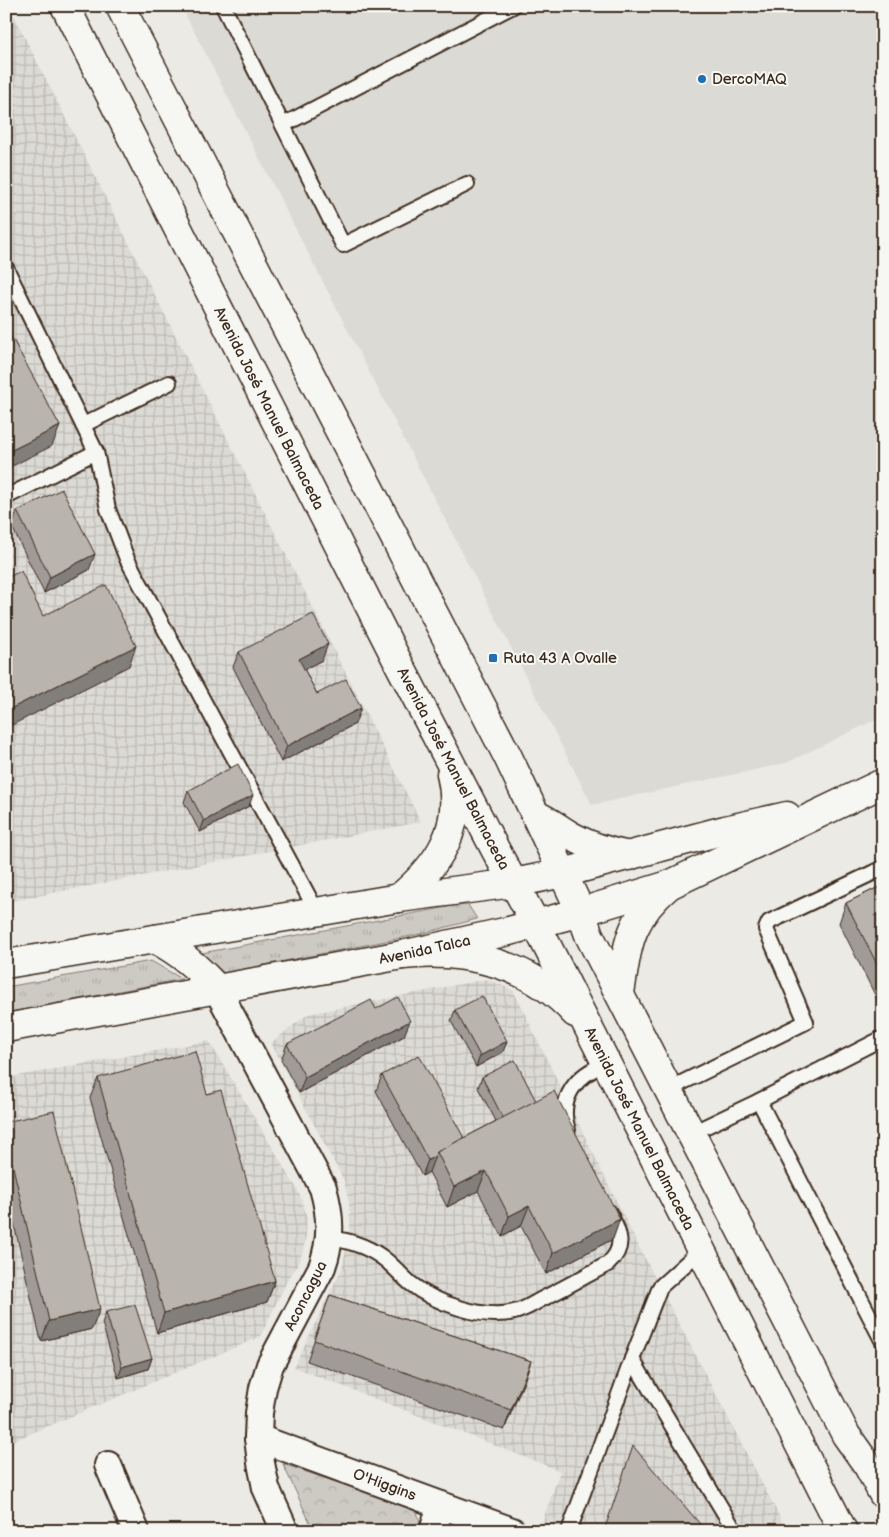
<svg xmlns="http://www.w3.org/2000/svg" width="889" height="1537" font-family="'Balsamiq Sans',sans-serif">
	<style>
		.built { fill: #dcdad4 }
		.industrial { fill: url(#industrial-grid) }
		.grass { fill: url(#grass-tufts); stroke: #847a71 }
		.park { fill: url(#park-crowns); stroke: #847a71 }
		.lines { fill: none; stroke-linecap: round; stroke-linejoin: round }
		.lane-casing { stroke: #3b2a1e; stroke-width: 18 }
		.street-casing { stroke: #3b2a1e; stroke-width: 30 }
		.secondary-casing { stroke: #3b2a1e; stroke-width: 31 }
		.primary-casing { stroke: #3b2a1e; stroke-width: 31 }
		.lane { stroke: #f6f6f2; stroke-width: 14 }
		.street { stroke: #f6f6f2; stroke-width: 26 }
		.secondary { stroke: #f6f6f2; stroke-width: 28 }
		.primary { stroke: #f6f6f2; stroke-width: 28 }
		.wall { fill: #a09b96; stroke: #3b2a1e }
		.shaded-wall { fill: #827e7a; stroke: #3b2a1e }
		.building { fill: #bab4ae; stroke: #3b2a1e }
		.poi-dot { fill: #1f6fb2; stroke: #f6f6f2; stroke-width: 2 }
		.labels { text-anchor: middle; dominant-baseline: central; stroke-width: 4; stroke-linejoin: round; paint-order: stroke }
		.poi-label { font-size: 15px; fill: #3b2a1e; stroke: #f6f6f2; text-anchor: start }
		.street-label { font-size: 15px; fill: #3b2a1e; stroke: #f6f6f2 }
	</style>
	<defs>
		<pattern id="industrial-grid" width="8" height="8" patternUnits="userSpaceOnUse" patternTransform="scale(1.25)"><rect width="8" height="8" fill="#dcdad4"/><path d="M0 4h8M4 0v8" fill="none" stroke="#bebbb6"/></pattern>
		<pattern id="grass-tufts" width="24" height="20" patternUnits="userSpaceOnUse" patternTransform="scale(1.25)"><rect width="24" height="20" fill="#cdcac4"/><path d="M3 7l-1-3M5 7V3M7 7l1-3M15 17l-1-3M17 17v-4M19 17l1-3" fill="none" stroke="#b1aea8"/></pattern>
		<pattern id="park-crowns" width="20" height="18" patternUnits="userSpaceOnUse" patternTransform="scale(1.25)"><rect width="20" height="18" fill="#cdcac4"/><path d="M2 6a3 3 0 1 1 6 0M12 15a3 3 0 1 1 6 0" fill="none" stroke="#b1aea8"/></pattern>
	</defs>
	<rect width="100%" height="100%" fill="#ebeae5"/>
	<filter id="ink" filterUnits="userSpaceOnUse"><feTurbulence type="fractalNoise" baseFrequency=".02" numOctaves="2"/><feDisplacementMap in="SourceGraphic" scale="10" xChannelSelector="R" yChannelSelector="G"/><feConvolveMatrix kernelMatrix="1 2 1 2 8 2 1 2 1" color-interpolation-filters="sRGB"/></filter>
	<g filter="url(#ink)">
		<polygon class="built" points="181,6 883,6 883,716 786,763 592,805"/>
		<g class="industrial">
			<polygon points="6,6 9,6 421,822 6,902"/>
			<polygon points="487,979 513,990 638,1245 787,1531 539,1531 560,1471 294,1367 342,1268 348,1240 350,1225 349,1203 344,1181 271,1043 308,1014"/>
			<polygon points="209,1041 297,1189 303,1203 307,1219 306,1235 303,1251 297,1266 288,1279 260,1337 6,1444 6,1078"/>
		</g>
		<g class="grass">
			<polygon points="468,905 477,919 421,934 224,973 202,953 453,906"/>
			<polygon points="151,961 182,979 6,1013 6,987"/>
		</g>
		<polygon class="park" points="283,1464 416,1509 422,1528 421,1531 314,1531"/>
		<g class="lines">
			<g class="lane-casing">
				<g id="lane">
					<polyline points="223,6 343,245 467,184"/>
					<polyline points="283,125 513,6"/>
					<polyline points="6,268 96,452 108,509 127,559 317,912"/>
					<polyline points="83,425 169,383"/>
					<polyline points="6,497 96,452"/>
					<polyline points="669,1089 806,1022 766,929 769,922 883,868"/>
					<polyline points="759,1101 883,1342"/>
					<path d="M568 1130C557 1098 577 1074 606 1064"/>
					<polyline points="692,1133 759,1101 883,1038"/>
					<path d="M330 1238C352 1241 371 1247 388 1262 396 1269 403 1277 410 1283 434 1303 483 1320 514 1312 525 1310 534 1303 544 1298 566 1287 587 1275 608 1264 627 1246 619 1232 609 1212"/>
					<polyline points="632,1359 735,1531"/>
					<polyline points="569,1531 632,1359 660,1287 702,1249"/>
				</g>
			</g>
			<g class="street-casing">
				<g id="street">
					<path d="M217 989 323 1188C331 1216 332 1239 322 1267L270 1365 263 1388 259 1413 258 1438 261 1463 266 1488 285 1531"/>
					<path id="s1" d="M258 1438 512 1531"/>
					<polyline points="108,1465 136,1531"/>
					<polyline points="433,1531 441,1505"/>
				</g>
			</g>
			<g class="secondary-casing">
				<g id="secondary">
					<path d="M155 939C180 952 199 968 217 989"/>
					<polyline points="6,964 399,898 514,883 563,873 725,830 787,816"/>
					<path id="s2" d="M6 1028 402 955 509 931 581 912 669 885 883 783"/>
				</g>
			</g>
			<g class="primary-casing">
				<g id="primary">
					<path id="s3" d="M65 6 398 662 495 849 536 924 843 1531"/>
					<polyline points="120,6 508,757 581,912 589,935 846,1435 868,1466 883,1494"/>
					<path d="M536 815C550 821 560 830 573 837 591 847 609 852 629 856"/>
					<path d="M399 898C439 865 464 828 451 774"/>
					<path d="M402 955C465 948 531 964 575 1013"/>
					<path d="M620 993C628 944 628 920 669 885"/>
				</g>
			</g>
			<use href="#lane" class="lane"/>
			<use href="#street" class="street"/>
			<use href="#secondary" class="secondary"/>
			<use href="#primary" class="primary"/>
		</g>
		<g class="wall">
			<polygon points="17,511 89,570 44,593 12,527"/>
			<polygon points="239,652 322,660 304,669 317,694 355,724 281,762 233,667"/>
			<polygon points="188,791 249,806 200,832 184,802"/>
			<polygon points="883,885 883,1011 839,923 846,903"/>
			<polygon points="376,1009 404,1036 299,1093 281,1060 287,1044"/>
			<polygon points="455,1010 503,1052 476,1067 451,1021"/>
			<polygon points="382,1075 464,1138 496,1121 478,1088 482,1077 536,1101 613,1239 546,1274 521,1226 502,1236 478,1191 447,1207 429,1172 422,1176 376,1091"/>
			<polygon points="98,1078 207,1094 275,1281 267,1302 157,1333 90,1098"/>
			<polygon points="6,1122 92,1329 41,1341 6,1189"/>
			<polygon points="330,1295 531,1361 504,1430 307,1361"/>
			<polygon points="106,1312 152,1358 148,1369 118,1378 102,1323"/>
		</g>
		<g class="shaded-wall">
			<polygon points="60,426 52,446 6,469 6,453"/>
			<polygon points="95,554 89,570 44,593 50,577"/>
			<polygon points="328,644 322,660 294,675 299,659"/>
			<polygon points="136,646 129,666 6,728 6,711"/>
			<polygon points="361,708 355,724 281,762 287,746"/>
			<polygon points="253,795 249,806 200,832 204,821"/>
			<polygon points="410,1021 404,1036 299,1093 305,1077"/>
			<polygon points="507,1041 503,1052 476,1067 480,1056"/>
			<polygon points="435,1156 429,1172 422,1176 428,1160"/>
			<polygon points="486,1171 478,1191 447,1207 454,1187"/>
			<polygon points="529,1206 521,1226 502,1236 509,1216"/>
			<polygon points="620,1219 613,1239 546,1274 553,1253"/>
			<polygon points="275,1281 267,1302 157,1333 164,1313"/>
			<polygon points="100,1309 92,1329 41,1341 49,1321"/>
			<polygon points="152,1358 148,1369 118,1378 122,1367"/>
			<polygon points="531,1361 524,1382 504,1430 511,1410"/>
		</g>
		<g class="building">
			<polygon points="6,327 60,426 6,453"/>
			<polygon points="62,489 95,554 50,577 17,511"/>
			<polygon points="21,571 43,616 106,585 136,646 6,711 6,578"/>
			<polygon points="313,614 328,644 299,659 317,694 346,679 361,708 287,746 239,652"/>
			<polygon points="238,764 253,795 204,821 188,791"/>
			<polygon points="883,885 883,976 846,903"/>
			<polygon points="482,996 507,1041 480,1056 455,1010"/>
			<polygon points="398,997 410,1021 305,1077 287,1044 371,1000 376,1009"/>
			<polygon points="195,1051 207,1094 221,1090 275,1281 164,1313 98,1078"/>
			<polygon points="419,1055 464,1138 437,1152 435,1156 428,1160 382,1075"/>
			<polygon points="515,1060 536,1101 503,1118 482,1077"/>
			<polygon points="554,1091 620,1219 553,1253 529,1206 509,1216 486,1171 454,1187 437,1152"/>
			<polygon points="54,1111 100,1309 49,1321 6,1137 6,1122"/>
			<polygon points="330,1295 531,1361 511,1410 314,1340"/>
			<polygon points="135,1305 152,1358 122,1367 106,1312"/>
			<polygon points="633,1446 706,1531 604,1531"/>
		</g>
	</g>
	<g class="poi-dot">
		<circle cx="702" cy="79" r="5"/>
		<rect x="488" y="653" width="10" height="10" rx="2.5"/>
	</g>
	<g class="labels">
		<g class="poi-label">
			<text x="712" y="79">DercoMAQ</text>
			<text x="503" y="658">Ruta 43 A Ovalle</text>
		</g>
		<g class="street-label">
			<text stroke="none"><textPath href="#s3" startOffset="451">Avenida José Manuel Balmaceda</textPath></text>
			<text stroke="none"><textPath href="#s3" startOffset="856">Avenida José Manuel Balmaceda</textPath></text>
			<text stroke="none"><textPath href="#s2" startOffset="426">Avenida Talca</textPath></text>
			<text stroke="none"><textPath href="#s3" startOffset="1261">Avenida José Manuel Balmaceda</textPath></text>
			<text transform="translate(306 1296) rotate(-63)">Aconcagua</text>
			<text stroke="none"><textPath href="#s1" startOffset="135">O'Higgins</textPath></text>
		</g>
	</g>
	<rect width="889" height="1537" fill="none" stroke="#f6f6f2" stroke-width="25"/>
	<rect x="12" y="12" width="864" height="1512" fill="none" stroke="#3b2a1e" stroke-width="2" filter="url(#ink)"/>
</svg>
